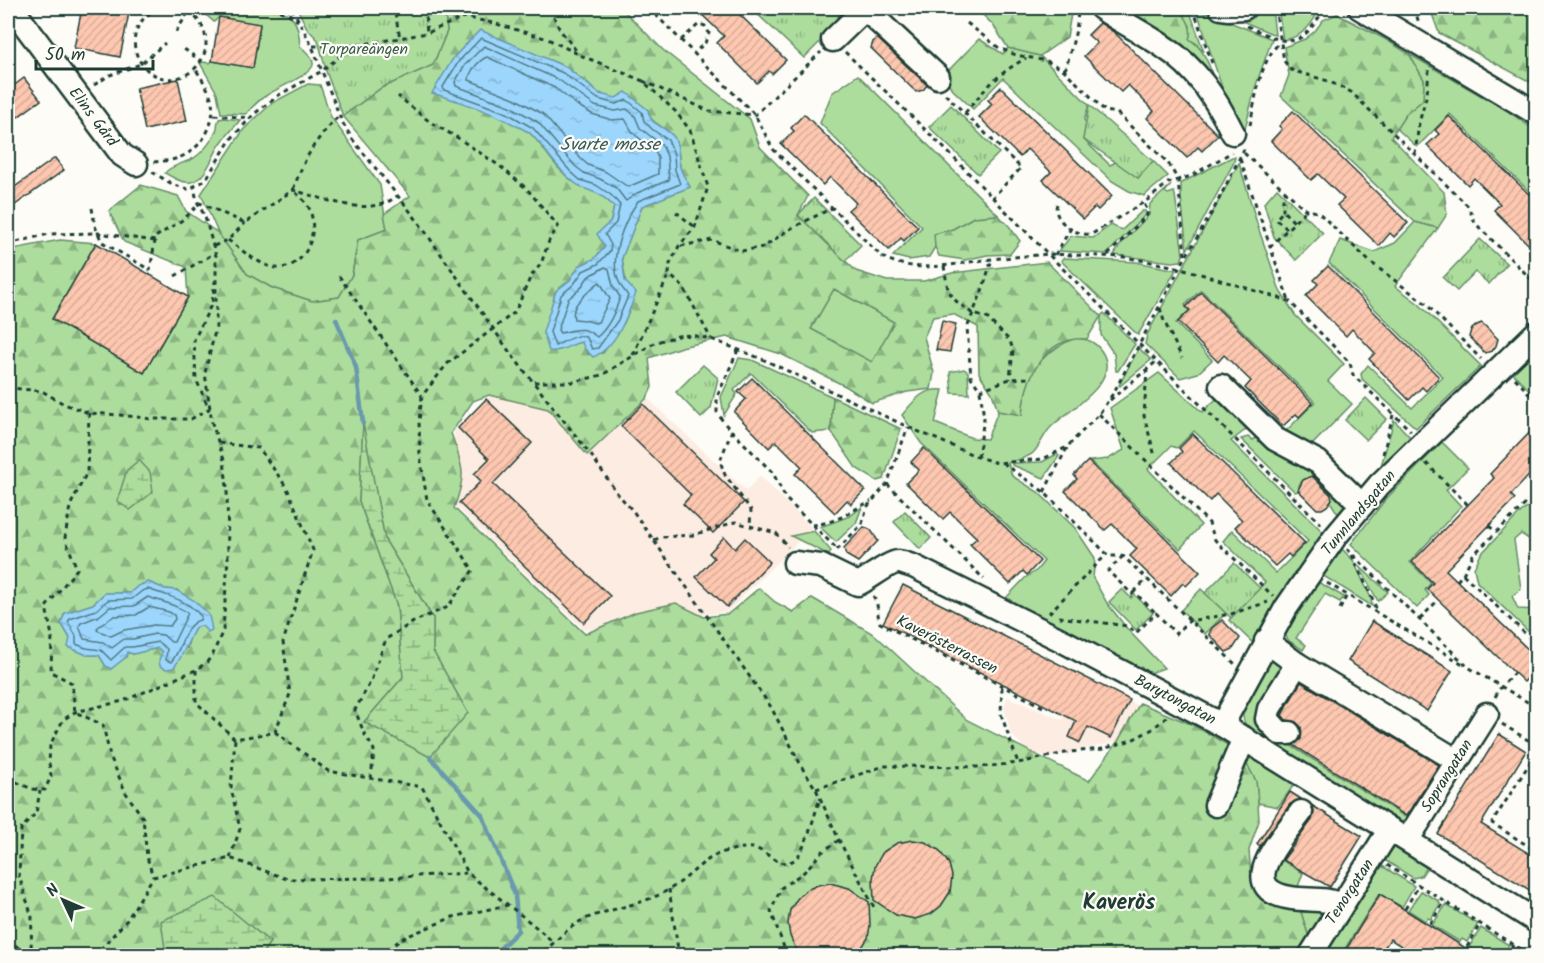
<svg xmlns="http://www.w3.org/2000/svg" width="1544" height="963" font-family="Kalam,sans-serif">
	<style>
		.built { fill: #fdece2 }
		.grass { fill: #acdd9d; stroke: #668d68; stroke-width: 1.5 }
		.forest { fill: url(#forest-firs); stroke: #668d68; stroke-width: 1.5; fill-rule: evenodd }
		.wetland { fill: url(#wetland-marsh); stroke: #668d68; stroke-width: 1.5 }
		.park { fill: url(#park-tufts); stroke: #668d68; stroke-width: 1.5 }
		.water { fill: url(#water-ripples); stroke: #6a99ad; stroke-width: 1.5 }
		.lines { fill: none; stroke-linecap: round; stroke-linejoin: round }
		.shore { stroke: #517a84; stroke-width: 1.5 }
		.stream { stroke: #6a99ad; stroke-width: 4.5 }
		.building { fill: url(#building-hatch); stroke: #1f3d34; stroke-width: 1.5 }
		.minor-casing { stroke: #1f3d34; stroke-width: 27 }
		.path { stroke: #1f3d34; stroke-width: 3; stroke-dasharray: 4.5 4.5; stroke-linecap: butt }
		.minor { stroke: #fdfcf7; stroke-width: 22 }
		.labels { text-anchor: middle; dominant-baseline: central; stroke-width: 4.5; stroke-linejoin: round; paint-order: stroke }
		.park-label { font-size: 16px; fill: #3b5d49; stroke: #fdfcf7 }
		.street-label { font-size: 16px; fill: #1f3d34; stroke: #fdfcf7 }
		.water-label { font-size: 18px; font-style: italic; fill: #385c5c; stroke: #fdfcf7 }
		.district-label { font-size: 22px; font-weight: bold; fill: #1f3d34; stroke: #fdfcf7 }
	</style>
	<defs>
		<pattern id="forest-firs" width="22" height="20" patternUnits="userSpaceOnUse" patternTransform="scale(1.5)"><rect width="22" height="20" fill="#acdd9d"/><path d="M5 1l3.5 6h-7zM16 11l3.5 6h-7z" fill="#8bb481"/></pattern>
		<pattern id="wetland-marsh" width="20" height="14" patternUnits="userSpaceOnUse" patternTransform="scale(1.5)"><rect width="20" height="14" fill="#acdd9d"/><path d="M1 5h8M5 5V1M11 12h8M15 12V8" fill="none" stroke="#8bb481"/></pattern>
		<pattern id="park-tufts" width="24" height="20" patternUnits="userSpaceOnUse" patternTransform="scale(1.5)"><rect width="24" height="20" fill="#acdd9d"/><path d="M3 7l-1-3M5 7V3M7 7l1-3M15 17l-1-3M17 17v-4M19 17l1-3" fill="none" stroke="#8bb481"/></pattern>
		<pattern id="water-ripples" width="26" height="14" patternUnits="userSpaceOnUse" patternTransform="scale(1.5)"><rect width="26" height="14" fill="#9cd6fd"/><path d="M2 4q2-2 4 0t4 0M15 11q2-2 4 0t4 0" fill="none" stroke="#86b9d9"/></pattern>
		<pattern id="building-hatch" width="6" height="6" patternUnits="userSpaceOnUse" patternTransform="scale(1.5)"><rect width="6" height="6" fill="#fdc7b0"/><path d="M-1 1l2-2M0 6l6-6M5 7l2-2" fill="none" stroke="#d8ac98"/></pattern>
	</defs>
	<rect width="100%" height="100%" fill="#fdfcf7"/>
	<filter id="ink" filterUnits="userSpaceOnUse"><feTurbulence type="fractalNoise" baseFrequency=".0167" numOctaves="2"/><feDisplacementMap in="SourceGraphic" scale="12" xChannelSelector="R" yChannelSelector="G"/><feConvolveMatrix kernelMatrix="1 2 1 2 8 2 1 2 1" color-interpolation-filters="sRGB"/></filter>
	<g filter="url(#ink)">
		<g class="built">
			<polygon points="497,389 548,409 587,455 647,398 746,491 760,476 812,528 727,612 585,630 457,508 454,432"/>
			<polygon points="1085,678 1156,715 1124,740 1051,757 1029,753 1011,734 1004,708 1007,697 1062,720"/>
		</g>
		<g class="grass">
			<path d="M207 8C227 8 281 1 293 19 299 27 299 37 300 46 305 51 314 57 313 65 312 74 276 89 267 95 259 100 252 107 246 114L221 113 217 93 200 63 202 62 210 63 212 61 253 68 260 25 219 17 214 22 204 13Z"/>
			<polygon points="1179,8 1189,9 1204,52 1196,43 1188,39 1190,26"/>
			<polygon points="1265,8 1272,8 1275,35 1242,21"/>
			<path d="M1278 8H1320C1312 25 1303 37 1283 40Z"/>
			<polygon points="1200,12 1207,13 1272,39 1255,88 1245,129 1243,134 1230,112 1198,14"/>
			<polygon points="979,39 1003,54 1008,48 1040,56 1089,105 1084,120 1092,129 1083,139 1110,165 1118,161 1138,178 1153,161 1168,176 1144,196 1129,191 1112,181 1003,78 973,109 953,90 943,76"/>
			<polygon points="1409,54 1506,110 1536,131 1536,198 1450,114 1417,147 1396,128 1406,114 1423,100 1424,80"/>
			<polygon points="858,75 998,215 974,217 953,229 935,234 935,247 929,257 909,260 893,256 922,227 820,123 832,93"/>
			<polygon points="308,84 320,85 331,117 380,185 387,229 358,240 352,275 340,297 312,301 272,288 247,274 218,233 201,194 244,129 272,103"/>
			<path d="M224 118 240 120C233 129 225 137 219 146 212 157 206 179 191 182 183 184 172 177 165 173 169 166 186 163 194 158 203 152 214 139 217 128 217 124 218 121 219 119Z"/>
			<polygon points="1232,157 1235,157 1234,162 1187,250 1181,197 1181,183"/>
			<polygon points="1239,163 1259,230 1280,291 1295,315 1344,364 1328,381 1352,404 1307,450 1252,425 1231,441 1324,533 1254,644 1229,620 1265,582 1223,541 1232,530 1276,573 1308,541 1194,431 1177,448 1171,446 1148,469 1201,525 1180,549 1090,461 1108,459 1124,450 1110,408 1159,373 1202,412 1223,393 1241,389 1286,431 1315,402 1201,290 1185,305 1189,311 1176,323 1212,360 1198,373 1180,378 1145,344 1147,335"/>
			<polygon points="1171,185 1165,192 1168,194 1174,192 1175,195 1183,255 1181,261 1172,262 1114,255 1120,245 1149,215 1150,204"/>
			<polygon points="1142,211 1145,211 1146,214 1107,254 1059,251 1071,236 1093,238 1111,225 1122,230"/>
			<polygon points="1415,222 1438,228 1395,286 1419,304 1481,366 1416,428 1362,379 1361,374 1368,365 1412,408 1443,377 1329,263 1340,240 1374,252 1395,243"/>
			<polygon points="1063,258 1136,262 1176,270 1138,335 1061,261"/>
			<polygon points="834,289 894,322 872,363 811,329"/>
			<polygon points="1104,313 1135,344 1118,371 1116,371 1114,354 1101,335 1101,316"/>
			<path d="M1075 338C1087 339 1095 341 1102 352 1121 382 1070 409 1052 426 1044 433 1041 445 1033 453 1028 458 1015 460 1008 463L1012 476 1038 492 1075 528 1095 558 1093 578 1107 603 1129 631 1164 668 1145 675 1006 598 1025 578 1037 570 1044 561 921 443 902 415C914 401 922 388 943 390L935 423 972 438 987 439 998 411 1022 415C1025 375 1038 354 1075 338Z"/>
			<polygon points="1139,348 1151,360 1120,386 1119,385"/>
			<polygon points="1536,350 1536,397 1512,372"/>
			<polygon points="739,358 752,360 833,397 831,431 812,433 751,373 734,390 737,394 724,415 721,397"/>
			<polygon points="964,369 968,372 969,394 952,393 950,372"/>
			<polygon points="1394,420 1410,437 1381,466"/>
			<path d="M1262 433 1308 460 1346 505 1338 514 1331 503V495L1312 476C1304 478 1297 483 1299 491L1295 492 1241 439 1248 437 1253 440Z"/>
			<polygon points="1442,442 1468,468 1446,490 1461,506 1410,562 1431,583 1425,590 1429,595 1417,608 1351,544 1385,500"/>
			<polygon points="1057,454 1059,456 1044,478 1012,465 1012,463 1042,462"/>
			<polygon points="1536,503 1536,544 1521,534 1514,540 1521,589 1512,596 1518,609 1536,610 1536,635 1531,634 1477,582 1474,568 1481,554 1522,511"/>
			<polygon points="862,507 856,523 836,542 820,527 850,516"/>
			<polygon points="814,531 831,551 829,555 791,536"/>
			<polygon points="1342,549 1353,560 1371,598 1372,606 1322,575"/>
			<polygon points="1359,566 1388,592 1378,601"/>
			<polygon points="1320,583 1344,597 1340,602 1325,594 1296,638 1306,645 1303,650 1289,641 1285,635 1286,631 1315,585"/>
			<polygon points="1201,589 1226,613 1205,634 1181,610"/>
			<path d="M1273 661H1278L1281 666V670L1265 695 1288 744 1407 818 1438 770 1409 821 1398 822 1390 817 1247 727C1244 723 1243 719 1243 714 1244 703 1263 665 1273 661Z"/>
			<polygon points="1240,752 1296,782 1278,807 1258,803 1256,781"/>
			<polygon points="1399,847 1428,866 1421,876 1413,878 1383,859 1391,849"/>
			<polygon points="1280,859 1303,873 1297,889 1278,888 1268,873"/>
			<polygon points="1379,864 1414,886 1402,907 1379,894 1341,955 1321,956"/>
			<polygon points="1421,891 1439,901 1440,904 1431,919 1428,918 1425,921 1408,910"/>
			<polygon points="1446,905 1478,924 1467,942 1462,939 1460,942 1432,925"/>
			<polygon points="1300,909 1326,909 1327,914 1310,941"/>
			<polygon points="1481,928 1509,945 1504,955 1482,955 1469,947"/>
		</g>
		<g class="forest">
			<path d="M444 8H621L663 50 750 119 760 147 808 196 798 215 856 271 887 281H924L952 273 1047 262 1101 316 1087 339C1044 335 1025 379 1022 415L998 411 992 393 979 373 978 327 953 314 933 317 924 337 934 373 931 389 907 392 872 403 847 387 781 354 727 337 681 347 649 358 652 387 647 398 587 455 548 409 489 395 473 401 451 433C463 468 467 473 454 508L585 634 636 612 676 603 704 617 728 614 759 588 775 602 793 612 812 598 875 635 967 720 1089 781 1118 741 1140 703 1193 725 1240 752 1256 781 1258 803 1259 821 1249 850 1251 878 1261 895 1300 909 1310 941 1300 956H261L270 942 162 921 166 955 8 956V250L60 240 96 243 52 319 144 373 188 297 186 267 124 242 109 211 141 185 178 196 186 211 218 233 247 274 272 288 312 301 339 297 352 275 358 240 387 229 384 214 410 196 343 116 381 88 433 65 447 31ZM480 31 566 67 600 94 648 110C650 126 666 125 673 137 681 149 677 158 681 170 682 176 687 182 690 187L642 206 622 258 630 309 624 323 603 353 588 354 582 342 572 344 551 310 556 291 570 280 579 266 594 259 605 247 614 207C600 190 590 193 575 183 557 171 546 150 532 135 519 122 482 110 464 103L454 57ZM834 289 894 322 872 362 811 329ZM363 427 385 540 433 618V651L468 713 364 722 403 677 397 606 359 501ZM148 582 165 589 177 590 185 596 202 625 196 627 190 636 187 648 162 652 158 648 133 654 126 652V657L120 661 105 665 99 655H87L69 647 70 638 61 623 65 613 93 604 105 593H130L138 586Z"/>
			<polygon points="976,8 1072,8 1067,37 1040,56 1008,48 993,25"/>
			<path d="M1106 8H1144L1148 12 1153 8H1179C1185 17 1194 27 1189 39 1204 49 1208 62 1214 79Z"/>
			<polygon points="1426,8 1536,8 1536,85 1439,33 1432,14"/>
			<polygon points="1337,14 1385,39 1409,54 1424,80 1423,100 1406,114 1391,137 1444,192 1447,214 1438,228 1415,222 1281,96 1289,75 1284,47 1305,39 1315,31 1323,20"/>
			<polygon points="998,215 1009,226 1020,241 1010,254 987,255 965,260 939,256 935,247 934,234 953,229 974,217"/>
			<polygon points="833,397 901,429 884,479 877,481 856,468 831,431"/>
		</g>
		<g class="wetland">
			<polygon points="363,423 385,540 433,618 433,651 468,713 430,757 364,722 403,677 397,606 359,501"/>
			<polygon points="139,460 150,472 153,492 130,510 117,501 127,470"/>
			<polygon points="215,897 270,942 261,955 166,955 161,921"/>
		</g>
		<g class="park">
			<polygon points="297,8 444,8 447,31 433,65 381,88 343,116 327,74 318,40 307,28"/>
			<polygon points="751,8 849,8 851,11 804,58"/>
			<polygon points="951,105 999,153 978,174 929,127"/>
			<polygon points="1089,105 1153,161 1138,178 1083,139"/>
			<polygon points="1277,188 1323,233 1296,260 1274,237 1264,203"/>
			<polygon points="814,198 861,245 845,261 798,215"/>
			<polygon points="1480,239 1507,264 1489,284 1475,272 1457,291 1443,278"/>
			<polygon points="703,365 718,378 711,408 701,418 676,392"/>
			<polygon points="1366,398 1387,419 1366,440 1345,420"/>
			<polygon points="905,511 931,538 920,549 894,522"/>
			<polygon points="1234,563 1260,588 1231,618 1205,593"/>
			<polygon points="1122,589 1131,598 1134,594 1153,613 1136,630 1109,602"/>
		</g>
		<g class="water">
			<path d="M480 30 566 67 600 94 616 98 626 92 648 110C650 126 666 126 674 137 681 149 677 159 681 170 683 176 688 182 690 187L642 206 622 258 625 281 636 293C628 315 616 348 593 357L584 348 582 342C570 344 561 353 549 351L543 332 556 291 570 280 579 266 594 259 605 247 597 234 611 221 614 207C600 190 589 193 575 183 557 170 547 150 531 134 527 130 520 128 515 125 489 111 461 102 432 93L454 57Z"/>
			<path d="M148 582 165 589 176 590 195 601 209 615 212 630 208 632 202 626 196 627C187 641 185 655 173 668L166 669 160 666 159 660 162 652 158 648 133 654 127 652 126 657 111 669 105 665 99 655H87L68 647 70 638 61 623 65 613 93 604 105 593H130L138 586Z"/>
		</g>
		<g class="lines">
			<g class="shore">
				<path d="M481 38 563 73 598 99 616 104 627 100 642 112 644 121 653 130 668 140 674 154 675 170 680 184 638 201C624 221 607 260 620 284 622 289 626 292 628 296L618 320 598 348 592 349C590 346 590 343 588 340 581 329 563 343 555 346L550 332 561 295 574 284 583 271 598 264 610 251 611 245 605 234 616 223 620 205 611 195 596 185 580 180 570 171 533 128 507 113 444 90 443 87 459 61Z"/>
				<polygon points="484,46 559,80 595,106 615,111 627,109 635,116 640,128 662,145 667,156 669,180 637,193 626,201 616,188 600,179 584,173 575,166 538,122 510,106 456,86 455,82 465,65"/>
				<path d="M487 57 555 88 577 105 592 114 612 120 625 119 633 133 655 151 658 158V174L628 187 606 172 588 165 581 159 543 114 514 98 469 80C469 72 479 60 487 57Z"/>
				<path d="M605 267 609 269 613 286 620 297C616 311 608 328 597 337 580 324 577 331 560 333L558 330 568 299 580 289 588 277Z"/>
				<path d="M600 282 610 299 598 322 595 323 585 320 574 319C573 315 573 310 576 305 577 302 597 283 600 282Z"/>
				<path d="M148 589C169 597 185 598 201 616L200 620C183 624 183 649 171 662L166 660 167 649 158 642 133 647H125L111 660 101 650 86 648 76 644V636L68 622 70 619 96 610 108 600 132 599 142 591Z"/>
				<path d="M148 597C163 602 175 604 188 613L174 642H171L163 635 155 634 133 639H124L112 648 103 642 84 639 79 626 81 623 99 616 110 607 134 606Z"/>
				<polygon points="149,607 169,612 174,615 175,619 170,626 154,625 124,630 111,636 97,630 98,627 114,616 136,615"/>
			</g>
			<g class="stream">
				<polyline points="336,319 356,367 363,423"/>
				<polyline points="430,757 483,816 515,895 518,931 492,956"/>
				<polyline points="161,956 166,952"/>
			</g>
		</g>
		<g class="building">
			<polygon points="82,8 130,8 120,57 74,48"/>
			<polygon points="695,8 733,8 786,60 772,74 769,71 757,83 717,43 724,36"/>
			<polygon points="219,17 260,24 253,68 212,61"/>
			<polygon points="1100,23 1115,33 1218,135 1202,151 1198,147 1187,158 1147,118 1154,111 1128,85 1121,92 1084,56 1097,43 1088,35"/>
			<polygon points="877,38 927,85 923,90 916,92 871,48 873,42"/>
			<polygon points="24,78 41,100 8,124 8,90"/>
			<polygon points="178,79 187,121 145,130 136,88"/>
			<polygon points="1001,87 1112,196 1098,210 1095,207 1083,219 1043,180 1051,172 1027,149 1020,157 979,117 992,104 988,100"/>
			<polygon points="1293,111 1408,223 1394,237 1390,233 1379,246 1337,205 1344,199 1318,174 1311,180 1271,141 1282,129 1279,126"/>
			<polygon points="804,114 918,227 904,241 901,238 889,250 848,210 856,203 830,177 823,185 781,144 794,131 791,128"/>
			<polygon points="1449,116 1536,201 1536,252 1494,210 1500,204 1474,178 1468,185 1427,145 1439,134 1435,130"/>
			<polygon points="55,158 64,170 8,210 8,192"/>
			<polygon points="96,243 188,297 144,373 52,319"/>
			<polygon points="1328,266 1439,377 1426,391 1422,387 1409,400 1369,359 1375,353 1352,329 1346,336 1306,296 1318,284 1314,280"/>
			<polygon points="1201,292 1313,403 1299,417 1296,414 1283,426 1245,388 1251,381 1224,355 1218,362 1178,322 1190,310 1186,307"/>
			<polygon points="942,321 956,324 950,352 936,350"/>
			<polygon points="1482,323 1498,339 1496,346 1492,351 1485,353 1469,337 1471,330 1477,325"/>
			<polygon points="752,378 865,490 851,504 847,500 835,513 795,474 802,467 776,441 769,448 734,412 746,399 738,392"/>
			<polygon points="486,399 532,443 493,484 610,596 584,623 459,503 481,481 474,474 489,459 458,428"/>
			<polygon points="643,404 744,502 713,533 683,504 691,495 621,426"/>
			<polygon points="1536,426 1536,468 1511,495 1515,499 1446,570 1536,657 1536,682 1530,676 1524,682 1427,589 1433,583 1412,562 1494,478 1490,474"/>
			<polygon points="1193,434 1305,543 1291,557 1288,554 1275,566 1235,527 1242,520 1216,494 1210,501 1171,463 1182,452 1179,448"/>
			<polygon points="924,448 1040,561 1027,575 1023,571 1010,584 970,544 977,538 950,512 943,519 906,483 919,470 911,462"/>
			<polygon points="1088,461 1200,572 1186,586 1183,583 1171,596 1130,556 1137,549 1112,524 1105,530 1065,491 1077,479 1074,475"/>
			<polygon points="1312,476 1331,495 1332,499 1327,506 1322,509 1317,509 1298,490 1303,480"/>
			<polygon points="864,527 871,530 878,541 858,562 846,555 844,548"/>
			<polygon points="724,537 735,549 745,538 770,562 727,607 696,577 714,558 709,553"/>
			<polygon points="903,585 1130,700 1111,738 1088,727 1080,743 1069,737 1076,721 883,623"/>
			<polygon points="1222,620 1240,638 1233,649 1226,652 1209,634 1212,628"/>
			<polygon points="1372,621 1452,671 1427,711 1348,661"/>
			<polygon points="1301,682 1439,765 1406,816 1293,745 1301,739 1301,727 1296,722 1286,720 1282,715"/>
			<polygon points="1499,734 1526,751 1481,824 1536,858 1536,894 1438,834"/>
			<polygon points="1290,792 1301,799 1290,804 1260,846 1257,844"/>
			<polygon points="1313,806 1362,836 1330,887 1283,860 1312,820 1314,813"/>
			<polygon points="913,840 925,842 939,850 949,864 952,876 950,892 941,906 931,914 915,919 896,915 874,900 873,879 875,866 883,852 897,843"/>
			<polygon points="830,883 849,888 869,902 870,925 868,938 856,956 802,956 795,947 790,936 788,923 790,910 797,899 806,890 818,885"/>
			<polygon points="1380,894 1459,944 1478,956 1417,956 1390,939 1379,956 1342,956"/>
		</g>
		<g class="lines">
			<g class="minor-casing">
				<g id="minor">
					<polyline points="12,8 122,155 136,164"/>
					<path d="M1101 8C1121 22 1144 33 1164 47 1197 68 1216 99 1233 133"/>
					<polyline points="1221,8 1227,9 1244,8"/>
					<polyline points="1360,8 1536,113"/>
					<polyline points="865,9 938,77"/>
					<polyline points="833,40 866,8"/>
					<polyline points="1221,386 1275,439 1318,462 1362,505"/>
					<path d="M795 563 821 566 858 584C867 580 890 562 898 562 902 562 908 565 913 566L1063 641 1222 725 1536 921"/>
					<polyline points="1266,641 1297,664 1456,760"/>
					<polyline points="1222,725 1286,608 1335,537 1379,485 1536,333"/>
					<polyline points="1289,733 1280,733 1267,719 1269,709 1297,664"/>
					<polyline points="1216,805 1244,738"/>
					<path d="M1301 812C1283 837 1232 889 1291 898 1308 901 1325 897 1341 905"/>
					<polyline points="1408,839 1487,714"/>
					<polyline points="1310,956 1390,829"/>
				</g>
			</g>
			<g class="path">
				<path d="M158 8C106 35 150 101 192 71 200 65 206 54 206 44 206 26 197 16 182 8"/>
				<polyline points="271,8 289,14 298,21"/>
				<polyline points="292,8 312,46 342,122 353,140 417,220 511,354 591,455 617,493 633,511 771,707 804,771 816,789 839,840 876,911"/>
				<polyline points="425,8 427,33"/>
				<polyline points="550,8 560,30 579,54"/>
				<path d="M649 8 755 115 773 149 881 256C916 276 954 263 992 259 1010 257 1029 256 1048 254L1321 524"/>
				<polyline points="1193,8 1212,63"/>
				<polyline points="1275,8 1284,61 1291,70 1328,81 1351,92 1468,206 1475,223 1536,284"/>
				<polyline points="1414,8 1419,23"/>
				<polyline points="395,13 400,38"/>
				<polyline points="194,14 204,8"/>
				<polyline points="967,23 999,48 1016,55 1047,61 1064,70 1105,111 1117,113 1168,163 1178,180 1185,256"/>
				<path d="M1247 26C1290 46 1298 51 1325 8"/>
				<polyline points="176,32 189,11"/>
				<polyline points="681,40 699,24 705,26 709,33 705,43 694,53"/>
				<polyline points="313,46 352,46 400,38 427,33 464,17 493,23 548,39 580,55 643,81 675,111 690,130 708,187 695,227 679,246 670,264 669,274 684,288 711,339"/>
				<polyline points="184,49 201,61"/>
				<polyline points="845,52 943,147 1048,254 1124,257 1157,263 1181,268 1289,301 1350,363 1353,375 1411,431"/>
				<path d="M1064 70 1067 66C1070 48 1080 26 1077 8"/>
				<polyline points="643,81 709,111 755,115 821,52"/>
				<polyline points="94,85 110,75 141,64 165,43"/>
				<polyline points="945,94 1021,168 992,198"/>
				<path d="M965 113C985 88 999 73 1026 58"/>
				<polyline points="214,115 250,118"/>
				<path d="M1250 125C1256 97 1259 63 1280 42"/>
				<polyline points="1244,153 1306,210 1318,212 1369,261 1425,303 1481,359"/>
				<polyline points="1415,154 1419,123 1427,94 1429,70"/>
				<polyline points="1240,159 1289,301"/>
				<path d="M154 162C162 161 171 161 178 158 202 150 218 122 211 98 208 87 201 78 195 68"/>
				<polyline points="152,172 174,185 188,189 201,183 208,176 231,139 254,114 279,95 322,71 351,47"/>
				<path d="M1057 204C1051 220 1077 237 1092 234L1149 199 1168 183 1191 176 1232 152"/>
				<polyline points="92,208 95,226 102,242 150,270 155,241"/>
				<polyline points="1283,211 1283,197 1286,192"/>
				<polyline points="676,212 695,227"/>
				<polyline points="1287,229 1276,219 1283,211 1294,222"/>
				<path d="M228 240C240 249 265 270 281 268 308 265 319 230 309 208 306 201 299 196 293 190 304 159 315 139 339 116"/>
				<path d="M8 244 49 234 98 233 155 241 157 236 184 219 200 203 245 223 293 190C323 198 369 219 397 196"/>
				<polyline points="214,246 228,240 245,223"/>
				<polyline points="681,246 712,240 741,251 764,247 788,230 832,208"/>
				<polyline points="1270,247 1306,210"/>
				<polyline points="1055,255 1071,228"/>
				<polyline points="1108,255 1147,215 1148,211 1143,202"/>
				<polyline points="944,266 948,290 956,301 973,314 987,318 1010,341 1013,350 1010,379"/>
				<polyline points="175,276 215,253"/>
				<polyline points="339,276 422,396"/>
				<polyline points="1160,308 1164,321 1182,358"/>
				<polyline points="738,350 717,397 717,412 724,423 773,473 786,499 837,549"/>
				<polyline points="633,355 669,274"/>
				<polyline points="1147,369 1144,416 1155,456"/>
				<polyline points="1515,378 1536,401"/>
				<polyline points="534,382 573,382 602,375 656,342 682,335 696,336 711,339 762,359 908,427 978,457 997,463 1043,459 1067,447 1099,414 1114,392 1185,258 1214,209 1244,149"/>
				<polyline points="8,390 11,388 42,391 64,404 89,413 120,415 153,419 191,419 209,409 196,379 194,340 212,303 215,281"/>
				<polyline points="980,390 1010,379 1030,378"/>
				<polyline points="1110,400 1157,361"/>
				<polyline points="89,413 87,472 70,506 65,538 77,569 46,607 52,636 51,672 72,683 75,712 103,725 110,756 126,793 143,818 147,857 153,877"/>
				<polyline points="1099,414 1209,523 1215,540 1273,596"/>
				<polyline points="732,430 720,461 725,475 751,510 750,525"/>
				<polyline points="219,443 259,448 287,488 313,550 283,642 290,694 275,732"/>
				<polyline points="1383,454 1393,415"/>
				<polyline points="978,457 984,418 980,390 971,377 967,328 982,291 992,259"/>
				<polyline points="1003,463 1044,492 1109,556 1123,556 1235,664"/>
				<polyline points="1426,463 1468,505"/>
				<polyline points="887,484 984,579"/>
				<polyline points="1044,492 1067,448"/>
				<path d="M812 525C840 522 848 512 871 501"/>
				<polyline points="1489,526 1496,532"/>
				<polyline points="654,540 662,537 693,535 735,522 776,533 788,547"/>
				<polyline points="1347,549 1468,667 1536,707"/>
				<polyline points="837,550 862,524 867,507 887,484 908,427"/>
				<polyline points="1352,555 1373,600 1375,605 1374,611"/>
				<polyline points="1123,556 1108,571 1132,594 1134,592 1156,613"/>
				<polyline points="1463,574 1536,644"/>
				<polyline points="1457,581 1463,574 1473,555 1536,494"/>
				<polyline points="1327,583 1463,664"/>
				<polyline points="1134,592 1147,579"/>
				<path d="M873 596C880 606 876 612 880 623L1047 709"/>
				<polyline points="1340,609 1347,595"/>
				<polyline points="1049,613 1107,554"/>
				<polyline points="1059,617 1127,626 1136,633 1156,613 1176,634 1189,621 1231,614 1268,602"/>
				<polyline points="1420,619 1438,600"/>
				<polyline points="1533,654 1536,650"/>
				<polyline points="196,670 196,702 235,739 275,732 328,771 422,787 468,873"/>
				<polyline points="1002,687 1001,714 1018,763"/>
				<polyline points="1495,697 1501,687 1514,673"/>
				<polyline points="1502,724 1536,745"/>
				<polyline points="1536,753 1492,823 1536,851"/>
				<polyline points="371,779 374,750 364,733 355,710 371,681 386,639 415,621 448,607 473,570 427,500 420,455 419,421 422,396 447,364 515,312 531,276 541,264 549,241 558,226 527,189 501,167 458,138 430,122 398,96"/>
				<polyline points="8,784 14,781 32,789 45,790 51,776 49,763 50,745 63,720 75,712 123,701 196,670 207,662 213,654 223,630 228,558 227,487 224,460 212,423 205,373 216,327 216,256 205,217 197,201 194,187"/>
				<polyline points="816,789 884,766 982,767 1018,763 1070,752 1103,749 1132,740 1151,730 1167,717"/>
				<polyline points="230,858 240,829 231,788 235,739"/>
				<polyline points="1387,865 1531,956"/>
				<polyline points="669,889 679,956"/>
				<polyline points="1405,909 1419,885"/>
				<polyline points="1430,924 1445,901"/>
				<polyline points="8,939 28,956"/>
				<polyline points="1467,947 1480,924"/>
				<polyline points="33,956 31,950 32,917 19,876 21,829 36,813 40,791"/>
				<path d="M94 956 127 920 153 877 230 858 287 879 385 878 468 873C496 897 526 917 553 942"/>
				<polyline points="381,956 401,939 453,917 508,905"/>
				<path d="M536 956C552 948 564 929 583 920 612 907 646 905 673 887 690 877 702 860 721 853 730 850 743 847 753 848 767 850 779 870 794 860 805 853 815 813 820 798"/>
				<polyline points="787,956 771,911 781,888 804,872 822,852 839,840"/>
				<polyline points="1389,956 1392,950 1401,956"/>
				<polyline points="1507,956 1513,945"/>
			</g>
			<use href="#minor" class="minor"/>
		</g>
	</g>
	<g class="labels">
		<g class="park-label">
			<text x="364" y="49">Torpareängen</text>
		</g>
		<g class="street-label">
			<text transform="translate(93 117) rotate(53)">Elins Gård</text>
			<text transform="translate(1359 513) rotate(-50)">Tunnlandsgatan</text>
			<text transform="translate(947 645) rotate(27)">Kaverösterrassen</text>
			<text transform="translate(1175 700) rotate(28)">Barytongatan</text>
			<text transform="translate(1447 776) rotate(-58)">Soprangatan</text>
			<text transform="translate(1350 892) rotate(-57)">Tenorgatan</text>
		</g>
		<g class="water-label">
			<text x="610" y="145">Svarte mosse</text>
		</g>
		<g class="district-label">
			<text x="1119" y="903">Kaverös</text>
		</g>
	</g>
	<rect width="1544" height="963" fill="none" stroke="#fdfcf7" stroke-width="30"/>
	<rect x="15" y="15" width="1514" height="933" fill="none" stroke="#1f3d34" stroke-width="2" filter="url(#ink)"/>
	<g transform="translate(63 900) rotate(314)" stroke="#fdfcf7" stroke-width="4.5" paint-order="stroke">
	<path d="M0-4.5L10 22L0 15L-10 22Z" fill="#1f3d34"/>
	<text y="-9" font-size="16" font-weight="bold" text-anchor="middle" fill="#1f3d34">N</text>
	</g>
	<path d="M36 60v9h117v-9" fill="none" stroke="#1f3d34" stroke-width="3"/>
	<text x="45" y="60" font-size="18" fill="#1f3d34" stroke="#fdfcf7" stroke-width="4.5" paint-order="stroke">50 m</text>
</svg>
